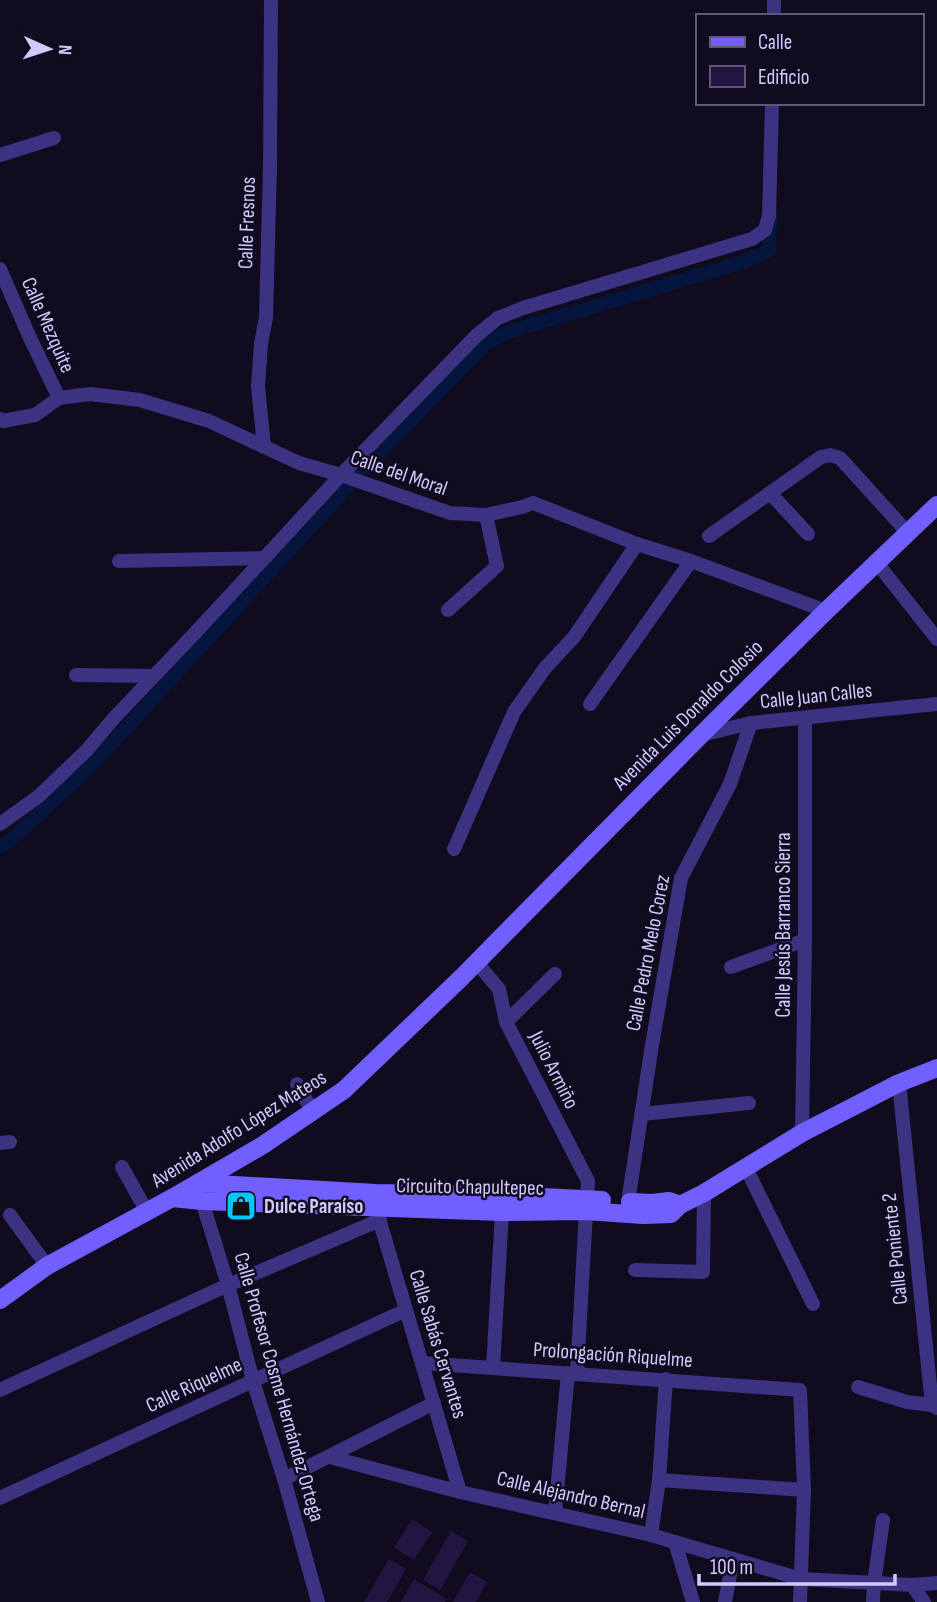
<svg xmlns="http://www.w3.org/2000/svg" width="937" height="1602" font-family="'Sofia Sans Condensed',sans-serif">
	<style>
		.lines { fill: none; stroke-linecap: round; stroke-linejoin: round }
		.canal { stroke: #05153e; stroke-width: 14 }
		.building { fill: #221541 }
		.street { stroke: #3b3282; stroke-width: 14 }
		.secondary { stroke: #7160ff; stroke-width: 18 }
		.labels { text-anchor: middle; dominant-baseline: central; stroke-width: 5; stroke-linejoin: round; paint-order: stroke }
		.street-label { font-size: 21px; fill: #d3c9ff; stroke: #100b1f }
		.poi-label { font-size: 21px; font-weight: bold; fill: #d3c9ff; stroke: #100b1f; text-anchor: start }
	</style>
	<rect width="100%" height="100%" fill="#100b1f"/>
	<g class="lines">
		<polyline class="canal" points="0,847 12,839 93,764 353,481 485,344 508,332 740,263 769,251 771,216"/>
	</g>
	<g class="building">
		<polygon points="412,1519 432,1532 414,1560 394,1548"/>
		<polygon points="451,1531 468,1541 440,1590 423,1580"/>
		<polygon points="389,1559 406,1569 387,1602 364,1602"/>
		<polygon points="470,1572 487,1582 476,1602 453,1602"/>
		<polygon points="414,1579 447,1599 445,1602 401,1602"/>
	</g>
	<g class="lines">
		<g class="street">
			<polyline points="774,16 774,0"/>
			<polyline points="0,155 54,138"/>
			<polyline points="0,269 30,338 59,398"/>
			<polyline points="0,419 3,421 35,415 59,398 90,394 140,400 209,421 299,463 341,475 450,513 486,515 522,507 533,503 637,544 691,561 826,611"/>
			<polyline points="264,447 258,386 261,344 266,317 270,167 271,0"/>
			<polyline points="770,493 808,534"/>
			<polyline points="709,536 821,457 830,455 840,458 908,533"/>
			<polyline points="119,561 265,558"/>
			<polyline points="877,563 937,639"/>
			<polyline points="448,610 497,566 486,515"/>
			<polyline points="76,675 154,676"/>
			<polyline points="590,704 691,561"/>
			<polyline points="701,735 751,723 937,704"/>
			<polyline points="0,824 39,796 87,750 114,718 196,632 341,475 477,335 498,318 523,308 752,239 765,230 769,216 772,103"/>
			<polyline points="454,849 514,712 545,668 574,637 637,544"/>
			<polyline points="477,963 499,989 506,1022 588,1181 587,1199"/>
			<polyline points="731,967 805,940"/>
			<polyline points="506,1022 555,974"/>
			<polyline points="899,1083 932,1405 937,1408"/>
			<polyline points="297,1084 313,1112"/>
			<polyline points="642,1114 749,1103"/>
			<polyline points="802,1133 805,940 805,718"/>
			<polyline points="0,1143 10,1142"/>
			<polyline points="122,1167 147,1212"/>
			<polyline points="746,1168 813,1304"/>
			<polyline points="201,1191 202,1201 228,1285 253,1381 284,1479 318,1602"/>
			<polyline points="628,1202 652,1045 681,878 730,784 751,723"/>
			<polyline points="377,1212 460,1492"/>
			<polyline points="10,1215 47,1266"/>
			<polyline points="635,1270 703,1272 704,1193"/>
			<polyline points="422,1363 800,1390 804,1490 800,1602"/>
			<polyline points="493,1368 502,1212"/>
			<polyline points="577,1373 586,1211"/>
			<polyline points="858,1387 907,1402 932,1405"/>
			<polyline points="0,1390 228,1285 380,1220"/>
			<polyline points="330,1457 460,1492 651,1535 801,1579 912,1585 937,1583"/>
			<polyline points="284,1479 434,1403"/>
			<polyline points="659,1480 804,1490"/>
			<polyline points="0,1498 406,1310"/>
			<polyline points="555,1513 568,1373"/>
			<polyline points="651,1535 659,1480 666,1379"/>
			<polyline points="675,1542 693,1602"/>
			<polyline points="912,1585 924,1602"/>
			<polyline points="725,1602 733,1559"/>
			<polyline points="873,1602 874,1583 883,1520"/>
		</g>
		<g class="secondary">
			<polyline points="200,1183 376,1193 503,1195 602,1200"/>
			<polyline points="172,1198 202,1201 502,1212 586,1211 643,1215 671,1214 680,1205 704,1193 802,1133 899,1083 937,1068"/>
			<polyline points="630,1202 652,1203 669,1201 680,1205"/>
			<polyline points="0,1300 47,1266 172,1198 263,1145 344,1090 461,978 701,735 826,611 937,505"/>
		</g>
	</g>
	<defs>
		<g id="shop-square" transform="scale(1.575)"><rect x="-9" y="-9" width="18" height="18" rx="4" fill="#00c8f4" stroke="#100b1f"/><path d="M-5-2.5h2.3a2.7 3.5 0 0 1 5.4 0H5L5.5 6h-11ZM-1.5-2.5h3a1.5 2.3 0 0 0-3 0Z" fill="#111"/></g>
	</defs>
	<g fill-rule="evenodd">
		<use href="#shop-square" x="241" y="1206"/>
	</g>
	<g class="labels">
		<g class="street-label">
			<text transform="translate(247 223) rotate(-88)">Calle Fresnos</text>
			<text transform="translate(48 325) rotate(66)">Calle Mezquite</text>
			<text transform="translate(399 473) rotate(19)">Calle del Moral</text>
			<text transform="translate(816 696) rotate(-6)">Calle Juan Calles</text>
			<text transform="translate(688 715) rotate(-45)">Avenida Luis Donaldo Colosio</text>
			<text transform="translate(783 925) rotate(-90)">Calle Jesús Barranco Sierra</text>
			<text transform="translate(648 953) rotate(-79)">Calle Pedro Melo Corez</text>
			<text transform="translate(554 1070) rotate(63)">Julio Armiño</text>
			<text transform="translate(239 1129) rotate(-32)">Avenida Adolfo López Mateos</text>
			<text transform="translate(470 1187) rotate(1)">Circuito Chapultepec</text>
			<text transform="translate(895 1249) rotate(-96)">Calle Poniente 2</text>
			<text transform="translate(438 1344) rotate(73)">Calle Sabás Cervantes</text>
			<text transform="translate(613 1355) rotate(4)">Prolongación Riquelme</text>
			<text transform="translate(194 1385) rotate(-25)">Calle Riquelme</text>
			<text transform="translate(279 1387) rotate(74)">Calle Profesor Cosme Hernández Ortega</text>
			<text transform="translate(571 1495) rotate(13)">Calle Alejandro Bernal</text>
		</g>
		<g class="poi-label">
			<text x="264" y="1206">Dulce Paraíso</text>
		</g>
	</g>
	<rect x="696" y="14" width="228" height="91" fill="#100b1f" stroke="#5e5779" stroke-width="2"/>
	<rect x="710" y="37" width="35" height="10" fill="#7160ff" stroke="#5e5779" stroke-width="2"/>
	<text x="758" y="49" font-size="21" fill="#d3c9ff">Calle</text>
	<rect x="710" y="66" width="35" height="21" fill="#221541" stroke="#5e5779" stroke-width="2"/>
	<text x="758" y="84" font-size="21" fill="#d3c9ff">Edificio</text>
	<g transform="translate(49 49) rotate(93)" stroke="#100b1f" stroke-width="5" paint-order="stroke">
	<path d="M0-5L12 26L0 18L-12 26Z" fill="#d3c9ff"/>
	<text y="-10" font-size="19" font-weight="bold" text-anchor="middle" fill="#d3c9ff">N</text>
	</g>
	<path d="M699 1574v10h196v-10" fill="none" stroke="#d3c9ff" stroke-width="3.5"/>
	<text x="710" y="1574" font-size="21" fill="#d3c9ff" stroke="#100b1f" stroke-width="5" paint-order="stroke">100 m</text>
</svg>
